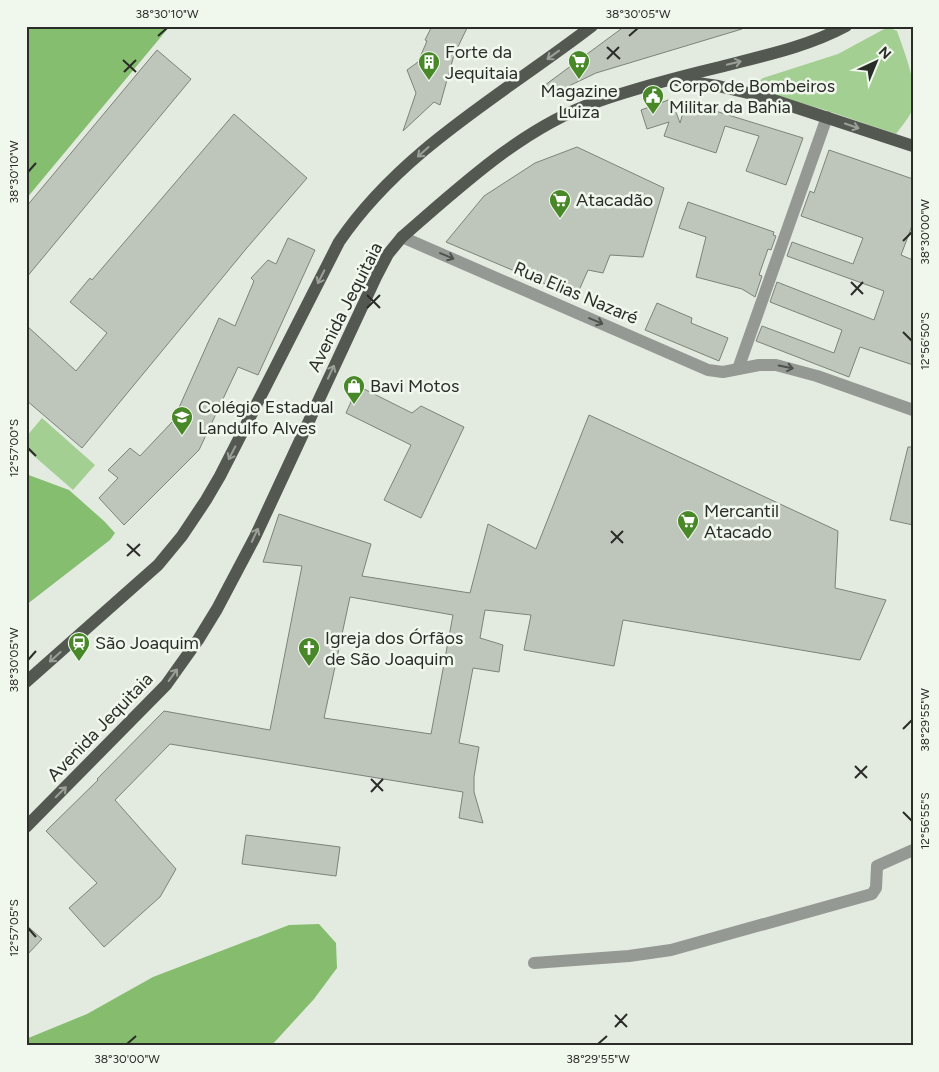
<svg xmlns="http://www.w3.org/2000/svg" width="939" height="1072" font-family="Figtree,sans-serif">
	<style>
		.green { fill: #a4cf93 }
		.forest { fill: #85bc6d }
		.water { fill: #86be6f }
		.building { fill: #bec5bb; stroke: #7c8379; fill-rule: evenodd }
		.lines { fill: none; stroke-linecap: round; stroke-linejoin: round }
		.minor { stroke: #959994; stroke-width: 12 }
		.major { stroke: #535851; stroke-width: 12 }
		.oneway { stroke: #9aa097 }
		.oneway2 { stroke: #4f524e }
		.ticks { fill: none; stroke: #2a2c28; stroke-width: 2 }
		.labels { text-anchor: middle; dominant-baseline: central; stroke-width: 5; stroke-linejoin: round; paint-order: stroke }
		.poi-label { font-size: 18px; fill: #2a2c28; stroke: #f0f7ed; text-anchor: start }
		.street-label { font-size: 18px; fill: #2a2c28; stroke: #f0f7ed }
		.neatline { fill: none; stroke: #2a2c28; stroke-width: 2 }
		.ticks-label { font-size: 12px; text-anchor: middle; fill: #2a2c28 }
	</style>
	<rect width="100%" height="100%" fill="#e3eae0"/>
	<g class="green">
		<path d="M888 27 897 31C905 54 917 82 913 107 911 116 901 127 896 134L825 110 750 88 763 78 838 54Z"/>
		<polygon points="42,418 95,465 73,490 26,449 26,437"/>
	</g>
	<polygon class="forest" points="319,924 336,943 337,968 314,999 271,1046 26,1046 26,1039 87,1014 153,977 289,925"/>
	<g class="water">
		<polygon points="26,26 170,26 26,199"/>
		<polygon points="26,474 69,490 104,521 115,533 110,540 26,605"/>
	</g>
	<g class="building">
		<polygon points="432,26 468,26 454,55 440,105 434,102 403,131 416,93 407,70 418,62 427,41 425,40"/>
		<polygon points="625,26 742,26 742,29 596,73 548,96 541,88"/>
		<polygon points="157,50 191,79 26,278 26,207"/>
		<polygon points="671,99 680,123 686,102 803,138 786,185 746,171 759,136 725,126 716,153 664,136 669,122 647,129 641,110"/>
		<polygon points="234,114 307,178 246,249 82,448 26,400 26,325 76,371 107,333 70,302 90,278 92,280"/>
		<polygon points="577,147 664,188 643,257 610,255 603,273 588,270 576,297 446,242 484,196 535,163"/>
		<polygon points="829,150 913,179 913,223 901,255 913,260 913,365 860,347 849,377 756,341 762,326 834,353 842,330 770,302 777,282 874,320 884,291 787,256 792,242 853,264 863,238 801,216 810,191 814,193"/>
		<polygon points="688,202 774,232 773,235 776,236 771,250 768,249 759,275 762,276 755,297 742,289 696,277 706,237 679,228"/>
		<polygon points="288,238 315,250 258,375 238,367 199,450 124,525 99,498 118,478 108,470 130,448 140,456 173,421 219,318 235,326 254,281 251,278 268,260 276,264"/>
		<polygon points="657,303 692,318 691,323 728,338 719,361 645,330"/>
		<polygon points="358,386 412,413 421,406 464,427 421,518 384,500 411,445 346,413"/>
		<path d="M589 415 838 531 835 588 886 600 860 660 623 620 614 666 524 650 531 615 485 610 480 638 503 645 499 672 473 668 459 743 479 747 474 777V792L483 823 459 818 463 792 170 744 115 800 176 869 160 897 104 947 69 908 97 883 46 831 98 780 97 779 164 711 270 730 302 566 263 562 279 514 371 544 362 576 470 593 488 524 536 549ZM350 597 453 615 431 734 324 718Z"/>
		<polygon points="908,447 913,447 913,525 890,520"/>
		<polygon points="246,835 340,847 336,876 242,864"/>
		<polygon points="26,925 42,939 26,956"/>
	</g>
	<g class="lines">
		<g class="minor">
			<polyline points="402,237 708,370 723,372 759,365 776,365 817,376 913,410"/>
			<polyline points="738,369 827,117"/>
			<polyline points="534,963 629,956 671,950 872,894 876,888 877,866 913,850"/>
		</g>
		<g class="major">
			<polyline points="677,80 718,86 761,96 913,146"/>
			<path d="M26 682 158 565 182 536 206 500 220 476 339 242C402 149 505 93 592 26"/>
			<path d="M26 827 166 685 198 640 217 609 255 537 376 277 388 254 402 237C461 186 522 128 596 102 637 88 678 77 720 67 762 56 807 47 846 26"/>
		</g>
	</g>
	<defs><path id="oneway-shaft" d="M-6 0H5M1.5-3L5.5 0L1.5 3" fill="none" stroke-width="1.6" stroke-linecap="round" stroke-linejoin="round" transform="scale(1.25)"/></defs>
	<g class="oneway">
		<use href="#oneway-shaft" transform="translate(553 55) rotate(144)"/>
		<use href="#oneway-shaft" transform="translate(734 63) rotate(-14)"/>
		<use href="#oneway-shaft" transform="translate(852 126) rotate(19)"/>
		<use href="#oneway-shaft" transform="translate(423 152) rotate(138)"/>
		<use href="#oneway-shaft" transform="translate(321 277) rotate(117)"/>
		<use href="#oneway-shaft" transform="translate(331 372) rotate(-65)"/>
		<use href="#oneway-shaft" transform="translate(232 453) rotate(117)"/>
		<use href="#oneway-shaft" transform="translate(255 535) rotate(-65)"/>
		<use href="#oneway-shaft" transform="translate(55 657) rotate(138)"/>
		<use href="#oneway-shaft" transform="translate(173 675) rotate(-54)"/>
		<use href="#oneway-shaft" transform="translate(61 792) rotate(-45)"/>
	</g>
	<g class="oneway2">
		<use href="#oneway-shaft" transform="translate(447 256) rotate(23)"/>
		<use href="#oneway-shaft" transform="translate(596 321) rotate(23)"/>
		<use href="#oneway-shaft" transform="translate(786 367) rotate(12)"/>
	</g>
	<path class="ticks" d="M158 36 167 28M629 36 638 28M607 47 620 59M607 59 619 47M123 60 136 72M124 72 136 60M28 172 36 163M903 241 912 232M851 282 863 294M367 295 380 308M851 295 863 282M367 308 380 295M903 332 912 341M28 448 36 456M611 531 623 543M611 543 623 531M127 544 140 556M127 556 140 544M28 660 36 651M903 729 912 720M855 766 867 778M855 778 867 766M371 779 383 791M371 792 383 779M903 812 912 821M28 928 36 937M615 1015 627 1027M615 1027 627 1014M127 1044 136 1036M598 1044 607 1036"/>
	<defs>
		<g id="supermarket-pin" transform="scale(1.125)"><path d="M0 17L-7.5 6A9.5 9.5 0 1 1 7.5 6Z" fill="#498828" stroke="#f0f7ed"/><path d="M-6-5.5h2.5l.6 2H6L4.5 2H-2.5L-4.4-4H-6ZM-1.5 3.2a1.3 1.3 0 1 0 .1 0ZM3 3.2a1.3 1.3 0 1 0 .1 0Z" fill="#fff"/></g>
		<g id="building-pin" transform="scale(1.125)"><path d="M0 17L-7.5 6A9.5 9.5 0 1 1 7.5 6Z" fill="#498828" stroke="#f0f7ed"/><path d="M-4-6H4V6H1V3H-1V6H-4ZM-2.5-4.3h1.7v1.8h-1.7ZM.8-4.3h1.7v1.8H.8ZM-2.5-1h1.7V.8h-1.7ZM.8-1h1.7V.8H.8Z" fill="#fff"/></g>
		<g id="civic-pin" transform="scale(1.125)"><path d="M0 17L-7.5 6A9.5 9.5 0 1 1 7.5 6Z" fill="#498828" stroke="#f0f7ed"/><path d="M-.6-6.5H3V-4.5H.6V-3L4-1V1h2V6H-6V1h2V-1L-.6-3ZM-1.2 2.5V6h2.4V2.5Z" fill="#fff"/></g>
		<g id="shop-pin" transform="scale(1.125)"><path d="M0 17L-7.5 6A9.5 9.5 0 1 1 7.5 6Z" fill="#498828" stroke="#f0f7ed"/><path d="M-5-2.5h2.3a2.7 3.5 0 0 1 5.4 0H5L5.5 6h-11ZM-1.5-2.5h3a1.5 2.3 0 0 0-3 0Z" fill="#fff"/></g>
		<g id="school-pin" transform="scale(1.125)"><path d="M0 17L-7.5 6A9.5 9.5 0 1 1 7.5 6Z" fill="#498828" stroke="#f0f7ed"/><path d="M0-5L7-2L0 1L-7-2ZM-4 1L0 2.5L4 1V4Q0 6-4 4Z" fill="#fff"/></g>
		<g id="station-pin" transform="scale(1.125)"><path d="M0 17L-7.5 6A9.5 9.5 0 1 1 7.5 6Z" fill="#498828" stroke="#f0f7ed"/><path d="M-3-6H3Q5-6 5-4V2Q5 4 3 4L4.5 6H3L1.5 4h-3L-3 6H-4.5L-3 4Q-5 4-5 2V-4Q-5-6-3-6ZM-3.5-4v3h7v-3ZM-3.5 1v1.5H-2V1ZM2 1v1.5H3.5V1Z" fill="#fff"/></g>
		<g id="church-pin" transform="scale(1.125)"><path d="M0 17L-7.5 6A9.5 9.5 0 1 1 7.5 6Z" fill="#498828" stroke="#f0f7ed"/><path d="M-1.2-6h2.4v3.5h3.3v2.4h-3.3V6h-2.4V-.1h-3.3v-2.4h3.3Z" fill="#fff"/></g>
	</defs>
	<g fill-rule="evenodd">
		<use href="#supermarket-pin" x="579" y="61"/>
		<use href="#building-pin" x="429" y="62"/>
		<use href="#civic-pin" x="653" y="96"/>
		<use href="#supermarket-pin" x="560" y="200"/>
		<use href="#shop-pin" x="354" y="386"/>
		<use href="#school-pin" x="182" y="417"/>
		<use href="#supermarket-pin" x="688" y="521"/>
		<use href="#station-pin" x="79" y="643"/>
		<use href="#church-pin" x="309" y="648"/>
	</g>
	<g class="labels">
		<g class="poi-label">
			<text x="445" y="52">Forte da<tspan x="445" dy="21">Jequitaia</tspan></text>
			<text x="669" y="86">Corpo de Bombeiros<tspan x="669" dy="21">Militar da Bahia</tspan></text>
			<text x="579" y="91" text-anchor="middle">Magazine<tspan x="579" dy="21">Luiza</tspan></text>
			<text x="576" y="200">Atacadão</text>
			<text x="370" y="386">Bavi Motos</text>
			<text x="198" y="407">Colégio Estadual<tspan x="198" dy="21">Landulfo Alves</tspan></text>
			<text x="704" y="511">Mercantil<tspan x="704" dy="21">Atacado</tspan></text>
			<text x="325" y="638">Igreja dos Órfãos<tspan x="325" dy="21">de São Joaquim</tspan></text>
			<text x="95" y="643">São Joaquim</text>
		</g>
		<g class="street-label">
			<text transform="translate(576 293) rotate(23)">Rua Elias Nazaré</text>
			<text transform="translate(345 307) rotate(-63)">Avenida Jequitaia</text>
			<text transform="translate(100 727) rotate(-46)">Avenida Jequitaia</text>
		</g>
	</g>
	<rect width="939" height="1072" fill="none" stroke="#f0f7ed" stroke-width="55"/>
	<g transform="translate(876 62) rotate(44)" stroke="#f0f7ed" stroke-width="4" paint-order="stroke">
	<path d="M0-4L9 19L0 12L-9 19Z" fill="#2a2c28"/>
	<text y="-8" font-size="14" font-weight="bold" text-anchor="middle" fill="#2a2c28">N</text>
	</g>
	<rect x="28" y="28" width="884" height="1016" class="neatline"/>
	<g class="ticks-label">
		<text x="167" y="18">38°30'10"W</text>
		<text x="638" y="18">38°30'05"W</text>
		<text transform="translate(14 172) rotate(-90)" y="4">38°30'10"W</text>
		<text transform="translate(925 232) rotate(-90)" y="4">38°30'00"W</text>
		<text transform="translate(925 341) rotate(-90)" y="4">12°56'50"S</text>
		<text transform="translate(14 448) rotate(-90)" y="4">12°57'00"S</text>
		<text transform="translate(14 660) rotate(-90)" y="4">38°30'05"W</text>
		<text transform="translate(925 720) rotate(-90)" y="4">38°29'55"W</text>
		<text transform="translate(925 821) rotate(-90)" y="4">12°56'55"S</text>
		<text transform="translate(14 928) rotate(-90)" y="4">12°57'05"S</text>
		<text x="127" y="1063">38°30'00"W</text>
		<text x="598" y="1063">38°29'55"W</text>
	</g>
</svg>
